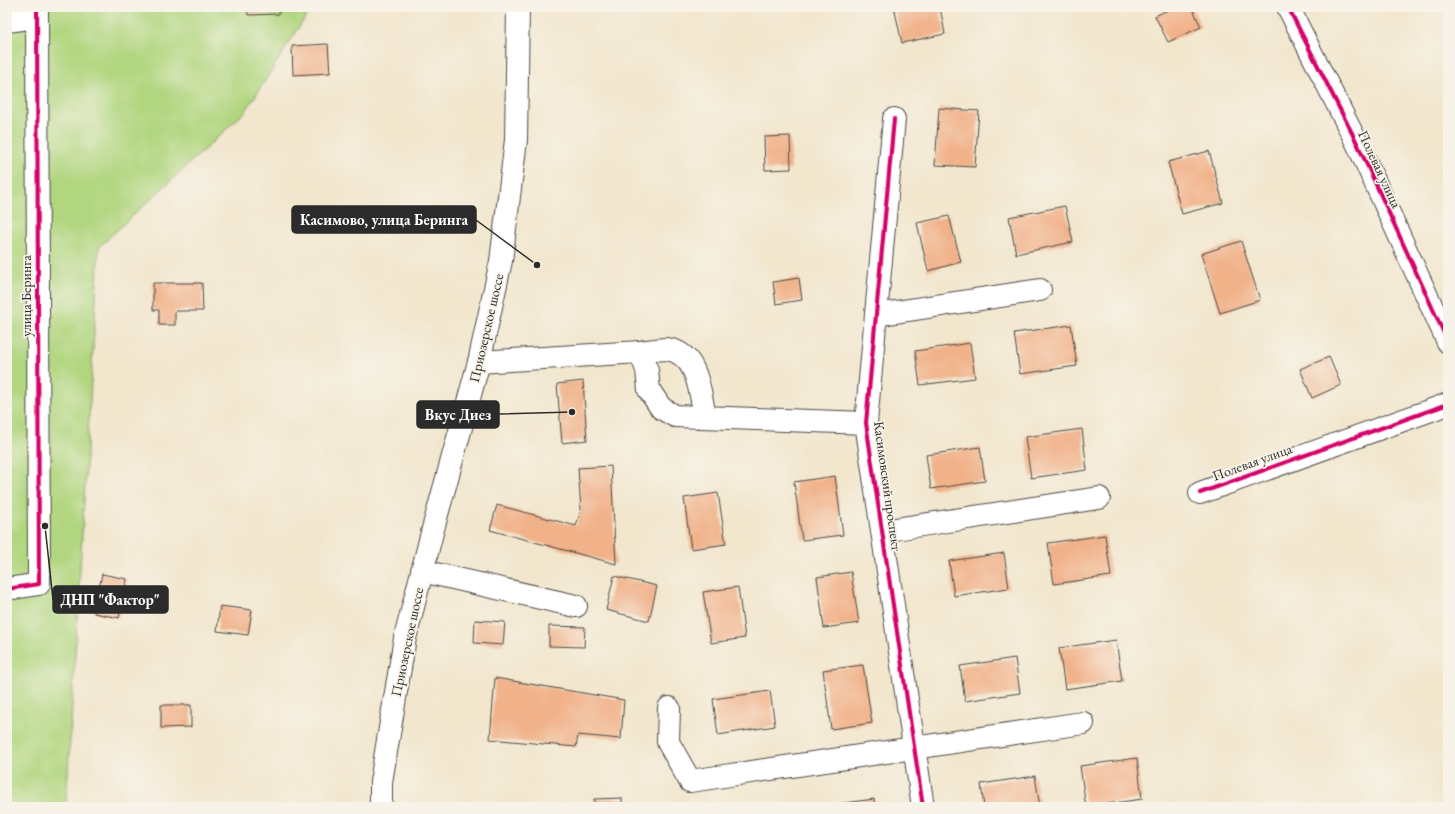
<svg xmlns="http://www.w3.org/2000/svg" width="1455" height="814" font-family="'EB Garamond',serif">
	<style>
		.green { fill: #b1d67f; stroke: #6e8055 }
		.building { fill: #f1b28a }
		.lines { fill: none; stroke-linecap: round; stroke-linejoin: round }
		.minor-casing { stroke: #494743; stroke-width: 24 }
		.major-casing { stroke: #494743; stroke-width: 24 }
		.minor { stroke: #fff; stroke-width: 22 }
		.major { stroke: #fff; stroke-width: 22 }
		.cycleway-casing { stroke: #f7f3e8; stroke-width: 6 }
		.cycleway { stroke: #d6006c; stroke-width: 4 }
		.labels { text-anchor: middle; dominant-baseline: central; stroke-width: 3.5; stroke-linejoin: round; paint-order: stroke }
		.street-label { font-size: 14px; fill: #2b2b2b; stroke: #f7f3e8 }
		.leader { fill: none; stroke: #2b2b2b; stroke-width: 1.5 }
		.callout-dot { fill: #2b2b2b; stroke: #f7f3e8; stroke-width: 1.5 }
		.callout { fill: #2b2b2b; stroke: #2b2b2b; stroke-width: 1.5 }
		.callout-label { font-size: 15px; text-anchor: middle; font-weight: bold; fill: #fff }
	</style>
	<rect width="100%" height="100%" fill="#f7f3e8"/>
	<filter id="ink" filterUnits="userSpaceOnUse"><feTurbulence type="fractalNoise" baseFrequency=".025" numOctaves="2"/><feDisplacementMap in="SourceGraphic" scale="8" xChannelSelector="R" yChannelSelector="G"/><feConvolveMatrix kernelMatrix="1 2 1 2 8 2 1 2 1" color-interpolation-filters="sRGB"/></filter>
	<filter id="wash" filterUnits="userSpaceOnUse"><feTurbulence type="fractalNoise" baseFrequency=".012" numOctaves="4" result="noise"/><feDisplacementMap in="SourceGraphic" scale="16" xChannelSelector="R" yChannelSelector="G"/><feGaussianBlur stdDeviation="0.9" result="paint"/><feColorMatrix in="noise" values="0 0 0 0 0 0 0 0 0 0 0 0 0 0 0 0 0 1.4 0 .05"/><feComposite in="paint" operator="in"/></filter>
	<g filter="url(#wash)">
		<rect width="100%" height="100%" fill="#f2e6cd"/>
		<polygon class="green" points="7,7 312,7 245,112 99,247 66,807 7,807"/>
		<g id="blocks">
			<g class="building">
				<polygon points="247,7 279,7 279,14 248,15"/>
				<polygon points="894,7 940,7 945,34 902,43"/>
				<polygon points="1174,7 1192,7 1201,27 1168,42 1155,16"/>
				<polygon points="328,44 330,73 293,75 292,46"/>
				<polygon points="939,108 979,111 975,167 935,165"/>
				<polygon points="790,136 791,169 765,170 764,137"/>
				<polygon points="1209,151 1223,203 1182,214 1168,162"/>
				<polygon points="1065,206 1073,242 1016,254 1009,217"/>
				<polygon points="949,216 961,262 928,271 917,223"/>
				<polygon points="1241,241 1260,300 1220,313 1201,254"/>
				<polygon points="799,278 802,300 776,304 773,282"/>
				<polygon points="153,283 202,283 203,311 175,311 175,325 159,325 159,310 153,310"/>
				<polygon points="1071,325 1077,366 1020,374 1014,333"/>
				<polygon points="970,343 975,378 920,385 915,351"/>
				<polygon points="1329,357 1341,385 1312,398 1300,369"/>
				<polygon points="583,381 587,440 562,443 557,384"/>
				<polygon points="1082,429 1087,470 1031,478 1025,437"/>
				<polygon points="980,447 985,481 931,489 926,455"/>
				<polygon points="611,466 616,564 490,530 497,505 576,526 581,510 578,468"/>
				<polygon points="835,476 843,535 802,540 794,482"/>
				<polygon points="718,493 726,544 691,549 684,498"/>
				<polygon points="1105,535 1111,576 1054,584 1048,543"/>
				<polygon points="1004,553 1009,588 954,596 949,561"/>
				<polygon points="851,572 859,623 824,628 817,577"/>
				<polygon points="102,574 127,579 119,618 94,613"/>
				<polygon points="614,576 657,586 649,621 606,610"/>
				<polygon points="738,587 745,638 711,643 703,592"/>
				<polygon points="220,606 252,610 248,635 217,631"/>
				<polygon points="475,620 505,622 503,645 474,643"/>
				<polygon points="549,626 585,627 584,647 549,646"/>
				<polygon points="1116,640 1122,681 1065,689 1059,648"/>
				<polygon points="1015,658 1020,693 965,701 960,666"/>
				<polygon points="863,665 872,723 831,729 823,670"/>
				<polygon points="495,678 624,700 621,739 578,735 576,747 490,739"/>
				<polygon points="770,691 775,726 718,735 713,699"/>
				<polygon points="161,705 191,705 191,727 161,728"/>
				<polygon points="1137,758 1142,799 1086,807 1080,766"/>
				<polygon points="1035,776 1040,807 984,807 981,784"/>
				<polygon points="622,798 622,807 595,807 594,799"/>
				<polygon points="874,799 875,807 822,807 822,806"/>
			</g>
		</g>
	</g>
	<g filter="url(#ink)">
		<use href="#blocks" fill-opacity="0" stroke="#494743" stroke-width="1"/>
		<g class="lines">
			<g class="minor-casing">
				<g id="minor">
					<polyline points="1288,7 1357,143 1448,342"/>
					<polyline points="7,21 36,17"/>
					<polyline points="894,119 866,423 923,807"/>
					<polyline points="876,315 1040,290"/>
					<path d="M640 352C648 351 658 349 666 349 698 352 700 393 705 417"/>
					<polyline points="479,362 640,352 647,370 649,390 661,408 675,416 866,423"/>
					<polyline points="1200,493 1448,404"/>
					<polyline points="882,531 1099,498"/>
					<polyline points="422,571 576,606"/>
					<polyline points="7,589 39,584 37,7"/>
					<polyline points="669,708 668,742 690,781 1083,723"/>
				</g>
			</g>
			<g class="major-casing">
				<polyline id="major" points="381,807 381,782 405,638 433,529 479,362 501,261 516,140 518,7"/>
			</g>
			<use href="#minor" class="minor"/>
			<use href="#major" class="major"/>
			<g class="cycleway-casing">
				<g id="cycleway">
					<polyline points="1288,7 1357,143 1448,342"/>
					<polyline points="894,119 866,423 923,807"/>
					<polyline points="1200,493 1448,404"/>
					<polyline points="7,589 39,584 37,7"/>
				</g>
			</g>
			<use href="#cycleway" class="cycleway"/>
		</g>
	</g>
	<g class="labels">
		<g class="street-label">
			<text transform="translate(1380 169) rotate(65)">Полевая улица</text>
			<text transform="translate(26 296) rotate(-90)">улица Беринга</text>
			<text transform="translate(486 328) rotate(-77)">Приозерское шоссе</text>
			<text transform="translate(1252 462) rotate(-20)">Полевая улица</text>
			<text transform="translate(888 486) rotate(82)">Касимовский проспект</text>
			<text transform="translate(407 642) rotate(-78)">Приозерское шоссе</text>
		</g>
	</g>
	<path class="leader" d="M537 265L476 220M572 412L499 414M45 526L53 600"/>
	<g class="callout-dot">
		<circle cx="537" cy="265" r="4"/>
		<circle cx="572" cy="412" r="4"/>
		<circle cx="45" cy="526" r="4"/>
	</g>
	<g class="callout">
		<rect x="292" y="206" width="184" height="27" rx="4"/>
		<rect x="417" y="401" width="82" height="27" rx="4"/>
		<rect x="53" y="586" width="115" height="27" rx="4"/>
	</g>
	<g class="callout-label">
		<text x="384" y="225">Касимово, улица Беринга</text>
		<text x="458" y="420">Вкус Диез</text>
		<text x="110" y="605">ДНП "Фактор"</text>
	</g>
	<rect width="1455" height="814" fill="none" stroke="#f7f3e8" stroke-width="24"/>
</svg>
